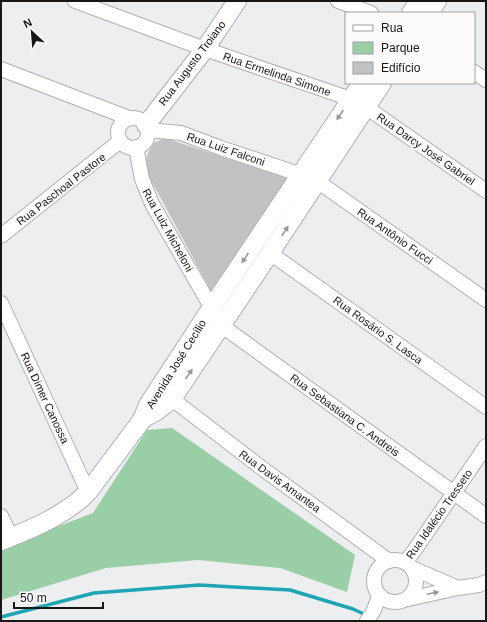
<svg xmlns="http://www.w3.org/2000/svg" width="487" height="622" font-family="Arial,sans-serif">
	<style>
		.green { fill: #9acea7 }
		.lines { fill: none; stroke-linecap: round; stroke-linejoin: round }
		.stream { stroke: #1fa4b4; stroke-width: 3.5 }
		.building { fill: #c1c2c3 }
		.minor-casing { stroke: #b0b0b2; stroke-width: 16 }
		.tertiary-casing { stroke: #b0b0b2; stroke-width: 20 }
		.minor { stroke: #fff; stroke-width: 14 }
		.tertiary { stroke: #fff; stroke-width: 18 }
		.oneway { fill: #979797 }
		.labels { text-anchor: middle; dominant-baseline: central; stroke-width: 4; stroke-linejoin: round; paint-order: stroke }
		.street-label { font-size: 11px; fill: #171718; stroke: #fbfbfc }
	</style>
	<rect width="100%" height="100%" fill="#edeeef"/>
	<polygon class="green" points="172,428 355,555 347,592 280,568 198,560 106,568 1,600 1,548 93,513 147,430"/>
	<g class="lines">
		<polyline class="stream" points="1,617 94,593 199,585 290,590 353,609 366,615"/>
	</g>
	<polygon class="building" points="165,138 287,178 211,291 145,169 146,159 149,151 154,143"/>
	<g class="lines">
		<g class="minor-casing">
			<g id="minor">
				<polyline points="75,1 205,49 351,99 366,107 486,191"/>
				<polyline points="338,1 371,13"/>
				<polyline points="1,69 129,118"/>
				<polyline points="474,72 486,80"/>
				<circle cx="133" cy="133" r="15"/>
				<polyline points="148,130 181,133 221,148 302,175 317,181 486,300"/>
				<polyline points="136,147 142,179 152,204 222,326 486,516"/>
				<polyline points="1,236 120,141"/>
				<polyline points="270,253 486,407"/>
				<polyline points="1,303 88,492"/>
				<polyline points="172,399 259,466 389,561"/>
				<polyline points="1,516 11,537"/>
				<circle cx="395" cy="581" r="21"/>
				<polyline points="405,562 414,551 486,446"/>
				<polyline points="412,568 458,588"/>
				<polyline points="408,599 458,588 479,585 486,582"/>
				<polyline points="367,621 374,610 379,596"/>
			</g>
		</g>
		<g class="tertiary-casing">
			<g id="tertiary">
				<polyline points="411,13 419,1"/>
				<polyline points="429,13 437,1"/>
				<polyline points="146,125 205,49 237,1"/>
				<polyline points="142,419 157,411 172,399 270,253 382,83"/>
				<path d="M1 541C30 530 66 515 88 492L142 420 148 405 212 307 362 83"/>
			</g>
		</g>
		<use href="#minor" class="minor"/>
		<use href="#tertiary" class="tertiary"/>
	</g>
	<defs><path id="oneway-solid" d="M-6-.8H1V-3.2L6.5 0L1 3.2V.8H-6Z"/></defs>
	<g class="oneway">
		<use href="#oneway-solid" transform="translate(340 115) rotate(123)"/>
		<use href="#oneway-solid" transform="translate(285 231) rotate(-57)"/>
		<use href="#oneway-solid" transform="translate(245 258) rotate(124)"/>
		<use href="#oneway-solid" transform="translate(189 374) rotate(-56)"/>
		<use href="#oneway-solid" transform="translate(433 593) rotate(-12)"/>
	</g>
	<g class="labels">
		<g class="street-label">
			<text transform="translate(192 63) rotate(-53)">Rua Augusto Troiano</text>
			<text transform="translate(277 74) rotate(19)">Rua Ermelinda Simone</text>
			<text transform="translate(226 149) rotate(19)">Rua Luiz Falconi</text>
			<text transform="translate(426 149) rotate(35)">Rua Darcy José Gabriel</text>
			<text transform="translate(61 189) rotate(-38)">Rua Paschoal Pastore</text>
			<text transform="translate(168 230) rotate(61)">Rua Luiz Micheloni</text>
			<text transform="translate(395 236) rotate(35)">Rua Antônio Fucci</text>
			<text transform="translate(378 330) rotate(36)">Rua Rosário S. Lasca</text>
			<text transform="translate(176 364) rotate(-58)">Avenida José Cecílio</text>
			<text transform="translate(45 398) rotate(65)">Rua Dimer Canossa</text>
			<text transform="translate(345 415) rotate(36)">Rua Sebastiana C. Andreis</text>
			<text transform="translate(280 481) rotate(36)">Rua Davis Amantea</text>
			<text transform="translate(439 514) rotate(-55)">Rua Idalécio Tresseto</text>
		</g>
	</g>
	<rect width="487" height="622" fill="none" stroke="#171718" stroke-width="4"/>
	<rect x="345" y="12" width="130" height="72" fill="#fbfbfc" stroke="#a0a0a1"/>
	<rect x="353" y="25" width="20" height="6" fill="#ffffff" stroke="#a0a0a1"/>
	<text x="381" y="32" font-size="12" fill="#171718">Rua</text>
	<rect x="353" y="42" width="20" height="12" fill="#9acea7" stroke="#a0a0a1"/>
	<text x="381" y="52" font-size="12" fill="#171718">Parque</text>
	<rect x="353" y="62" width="20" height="12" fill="#c1c2c3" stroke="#a0a0a1"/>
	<text x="381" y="72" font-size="12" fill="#171718">Edifício</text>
	<g transform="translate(32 32) rotate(334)" stroke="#fbfbfc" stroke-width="3" paint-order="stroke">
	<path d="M0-3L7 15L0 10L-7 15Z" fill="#171718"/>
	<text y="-6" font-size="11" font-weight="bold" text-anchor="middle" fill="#171718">N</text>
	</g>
	<path d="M14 602v6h89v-6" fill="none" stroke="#171718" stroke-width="2"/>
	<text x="20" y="602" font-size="12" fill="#171718" stroke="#fbfbfc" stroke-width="3" paint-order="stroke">50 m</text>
</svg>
